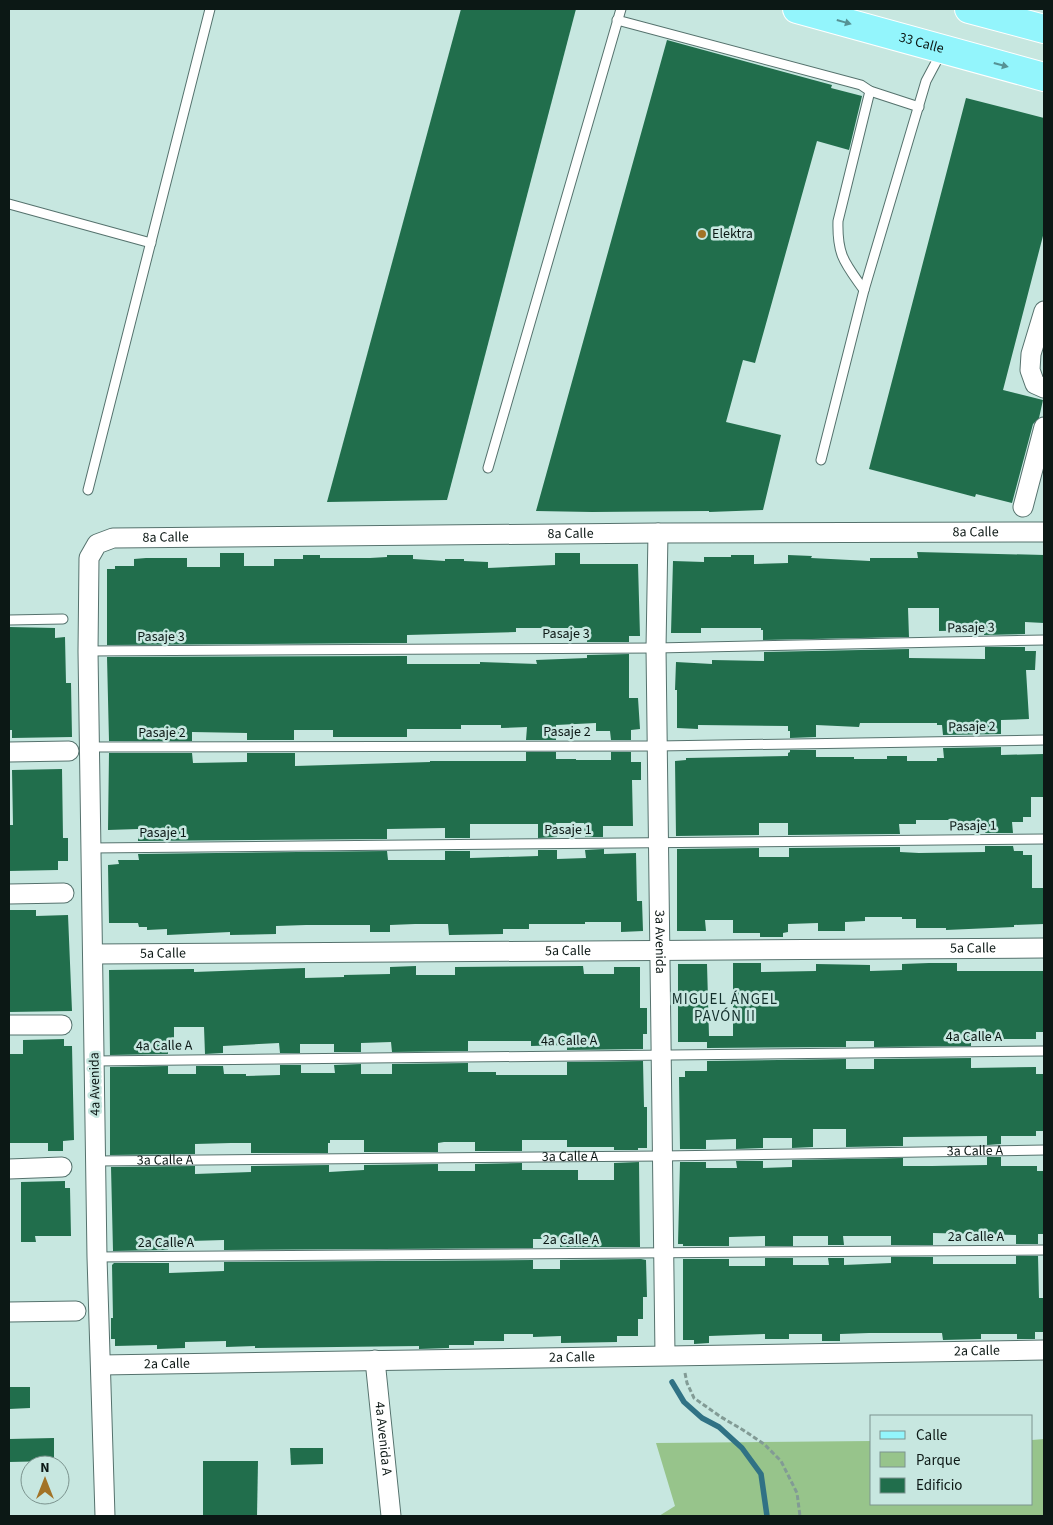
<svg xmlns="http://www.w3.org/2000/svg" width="1053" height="1525" font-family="'Source Sans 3',sans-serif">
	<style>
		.green { fill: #97c48b }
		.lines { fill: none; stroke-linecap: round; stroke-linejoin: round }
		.stream { stroke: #307285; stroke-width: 5.5 }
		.building { fill: #216e4c }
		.lane-casing { stroke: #55726d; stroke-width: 11 }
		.street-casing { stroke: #55726d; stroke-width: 21 }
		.primary-casing { stroke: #fff; stroke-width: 30 }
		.path { stroke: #829b95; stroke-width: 3; stroke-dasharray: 5 2.5; stroke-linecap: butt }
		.lane { stroke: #fff; stroke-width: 9 }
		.street { stroke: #fff; stroke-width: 19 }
		.primary { stroke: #93f5fc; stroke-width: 28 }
		.oneway { fill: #569294 }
		.poi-dot { fill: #a27326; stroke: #c7e7e0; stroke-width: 2 }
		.labels { text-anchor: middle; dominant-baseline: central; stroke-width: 5; stroke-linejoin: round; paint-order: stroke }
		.street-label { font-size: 14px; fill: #0c1815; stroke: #c7e7e0 }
		.poi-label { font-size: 14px; fill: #0c1815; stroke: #c7e7e0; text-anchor: start }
		.neighbourhood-label { font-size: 15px; letter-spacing: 1px; fill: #132f2b; stroke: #c7e7e0 }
	</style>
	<rect width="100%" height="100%" fill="#c7e7e0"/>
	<polygon class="green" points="1044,1439 1044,1516 659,1516 675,1506 656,1443 872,1441 872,1504 1032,1504 1032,1440"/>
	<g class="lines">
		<polyline class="stream" points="672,1382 684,1402 702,1418 719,1427 742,1448 761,1474 767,1516"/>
	</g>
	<g class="building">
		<polygon points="461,9 576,9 447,500 327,502"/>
		<polygon points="667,40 832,85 831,88 862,96 849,150 817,141 755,363 743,360 726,422 781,435 763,510 709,512 709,511 592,512 536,511"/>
		<polygon points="966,98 1044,118 1044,232 1003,390 1043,400 1039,418 1033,424 1012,503 976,494 975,497 869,469"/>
		<polygon points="917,552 1044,555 1044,623 1025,622 1025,634 984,635 984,630 939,631 939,608 908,608 909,637 763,640 763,630 761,630 761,628 701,628 701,633 671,633 673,561 704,562 704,557 731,557 731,555 754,555 754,564 788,563 788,555 812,556 811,558 870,561 870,558 918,558"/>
		<polygon points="220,553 244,553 244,566 274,566 274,559 303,559 303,555 320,555 320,558 370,558 387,557 387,555 413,555 413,559 445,561 445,559 464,559 464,561 488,562 488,568 555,565 555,553 580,553 580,564 638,564 640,636 629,636 629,642 587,642 587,630 584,630 584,628 516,628 516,632 407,635 407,643 107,645 107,569 115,569 115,566 134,566 134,559 146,558 187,558 187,567 220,567"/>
		<polygon points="9,627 55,628 55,638 65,637 66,683 71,683 72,737 12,738 12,730 9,730"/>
		<polygon points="985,647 1025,647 1025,651 1036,651 1035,670 1026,670 1029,719 1001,720 1001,734 943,735 942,725 937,725 937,723 860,723 859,727 816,725 816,737 790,738 790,731 788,731 788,726 698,725 698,729 677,728 677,690 675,690 676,662 712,664 712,660 764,661 764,652 909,649 909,658 985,659"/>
		<polygon points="629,654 629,698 638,698 640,729 631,730 631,740 611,740 610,731 596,731 596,723 556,725 556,740 526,740 527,727 501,728 501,725 461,725 461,729 407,729 407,737 333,737 333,730 294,730 294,740 247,740 247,733 192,732 192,741 109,741 107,657 407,656 407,664 480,664 480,662 537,664 536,660 587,658 587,655"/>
		<polygon points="1001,747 1001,755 1044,754 1044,797 1031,797 1031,817 1023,817 1023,822 1012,822 1013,833 985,833 985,823 956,823 956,820 916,820 916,824 899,824 900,834 788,835 788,823 759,823 759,835 676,836 675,761 686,760 686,758 788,756 788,753 790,752 790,750 816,750 816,757 854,757 854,759 887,759 887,756 907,756 907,761 937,761 937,758 944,758 943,748"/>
		<polygon points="526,752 556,752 556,759 576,759 576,760 611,760 611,752 631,752 631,762 641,762 641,780 632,780 633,826 603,826 603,837 585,837 584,823 556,823 557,837 538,838 538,824 470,824 470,838 445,838 445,828 387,829 387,839 138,841 138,829 108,830 109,753 192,753 193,763 247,762 247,753 295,753 295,766 430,762 430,761 526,761"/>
		<polygon points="62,769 63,838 68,838 68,861 58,861 58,870 9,871 9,825 13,825 12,770"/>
		<polygon points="985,846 1013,846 1014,851 1023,851 1023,855 1032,855 1032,888 1044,888 1044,924 1014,925 1014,927 946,930 946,928 916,928 916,919 902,919 902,917 865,917 865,921 845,922 845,931 818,931 818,923 788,924 788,932 783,933 783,937 760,937 760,933 733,933 733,920 705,920 706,931 677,931 677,849 759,848 759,857 789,857 789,848 900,847 900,852 919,853 985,852"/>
		<polygon points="604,849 604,854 636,853 637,901 642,901 643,931 621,932 621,922 585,922 585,924 529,924 529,929 503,929 503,934 449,935 448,924 415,924 390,925 390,932 370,932 370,925 306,925 276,926 276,934 230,935 230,932 167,935 167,929 147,930 147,927 139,927 138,923 109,923 108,865 119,864 118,860 139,860 138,854 387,851 388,860 445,860 445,851 470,851 470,858 538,856 538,850 557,850 557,859 586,858 585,850"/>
		<polygon points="9,910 36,910 36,916 68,915 72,1011 9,1012"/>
		<polygon points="733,963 761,963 761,972 816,971 816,964 870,965 870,971 902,970 902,964 929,963 957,963 957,971 1044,971 1044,1032 1036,1032 1036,1039 971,1039 971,1046 874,1047 874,1041 846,1041 846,1047 707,1048 707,1042 678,1042 678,964 707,964 709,1036 733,1036"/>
		<polygon points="416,966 416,975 455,975 455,967 583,966 584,974 614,974 614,967 640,967 640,1008 647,1008 647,1034 643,1034 643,1049 567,1050 567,1045 531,1046 531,1041 468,1041 468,1051 392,1052 391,1042 361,1043 361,1052 334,1052 334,1044 300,1044 300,1053 280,1053 279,1043 223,1046 223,1053 205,1054 204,1027 174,1027 174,1045 167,1045 168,1054 110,1055 109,970 194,969 194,972 305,968 305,978 344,977 344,975 390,974 390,967"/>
		<polygon points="64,1039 64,1046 72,1046 74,1140 63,1141 63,1151 48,1151 48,1143 9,1143 9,1054 23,1054 23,1040"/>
		<polygon points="971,1058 971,1068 1036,1067 1036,1074 1044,1074 1044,1131 1036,1131 1036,1136 1001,1136 1001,1144 987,1145 987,1136 903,1137 903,1146 846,1147 846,1129 813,1129 813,1147 792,1148 792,1138 763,1138 763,1148 736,1149 736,1139 706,1140 706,1149 680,1149 679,1077 685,1077 685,1071 707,1071 707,1061 846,1059 846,1069 874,1069 874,1059"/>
		<polygon points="643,1061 644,1107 647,1107 647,1148 638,1148 638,1150 614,1150 614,1147 567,1147 567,1140 522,1140 522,1151 475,1151 475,1142 444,1142 438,1143 438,1152 364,1152 364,1140 330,1140 330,1143 328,1143 328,1153 251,1153 251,1143 231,1143 195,1144 195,1154 110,1155 110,1067 168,1066 168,1074 196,1074 196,1066 223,1066 224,1074 246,1074 246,1076 280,1075 280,1065 301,1065 301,1073 335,1073 334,1065 361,1064 361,1074 392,1074 392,1064 468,1063 468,1072 496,1072 496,1075 567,1075 567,1062"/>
		<polygon points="987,1157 1001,1157 1001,1166 1037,1166 1037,1171 1044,1171 1044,1234 1038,1234 1038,1244 1016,1244 1016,1235 933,1233 933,1245 891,1245 891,1236 843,1236 844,1245 828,1245 828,1236 793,1236 793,1246 765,1246 765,1236 729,1237 729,1246 683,1246 683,1244 678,1244 680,1162 706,1162 706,1168 737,1168 736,1161 763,1161 763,1168 792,1167 792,1160 903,1158 903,1166 932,1166 987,1165"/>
		<polygon points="639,1162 640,1247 560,1247 560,1239 533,1239 533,1248 224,1250 224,1240 190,1241 190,1244 168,1244 168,1250 113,1251 111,1167 195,1166 195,1174 251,1172 251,1166 329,1165 329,1172 364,1170 364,1165 438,1164 438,1171 475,1171 475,1164 522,1163 522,1170 578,1170 578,1180 614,1180 614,1163"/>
		<polygon points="65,1181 65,1188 70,1188 71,1236 35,1236 36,1242 21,1242 21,1182"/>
		<polygon points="1016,1256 1038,1256 1039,1298 1044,1298 1044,1332 1035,1332 1035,1339 1017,1339 1017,1334 981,1334 981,1339 943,1340 942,1333 869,1333 840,1334 840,1341 822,1341 822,1334 789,1334 789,1339 765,1339 765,1334 709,1336 709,1343 694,1344 694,1340 683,1340 683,1259 729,1259 729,1266 765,1266 765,1258 793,1258 793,1265 829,1265 828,1258 844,1258 844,1265 891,1263 891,1257 933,1257 933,1264 1016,1264"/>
		<polygon points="641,1259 646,1260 647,1297 643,1297 643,1319 638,1319 638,1336 617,1336 617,1342 561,1343 561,1336 533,1337 533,1334 504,1334 504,1341 474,1341 474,1345 449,1345 449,1348 419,1349 419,1346 255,1348 255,1346 226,1347 226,1341 185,1342 185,1348 157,1349 157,1345 115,1346 115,1339 111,1339 111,1318 113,1318 112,1265 114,1263 169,1263 169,1273 224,1271 224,1262 533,1260 533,1269 560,1269 560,1260"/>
		<polygon points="9,1387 30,1387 30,1408 9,1409"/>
		<polygon points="54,1438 54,1461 9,1462 9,1439"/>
		<polygon points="290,1448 323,1448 323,1464 291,1465"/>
		<polygon points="203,1461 258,1461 257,1516 203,1516"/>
	</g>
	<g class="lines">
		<g class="lane-casing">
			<g id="lane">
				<path d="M617 20 861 85 870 91 838 221C837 256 845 263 864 290"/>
				<polyline points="870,91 919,107"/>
				<polyline points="9,204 151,243"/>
				<polyline points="821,460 864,290 926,81 942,51"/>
				<polyline points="488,468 621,9"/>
				<polyline points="88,490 210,9"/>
				<polyline points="9,620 63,619"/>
				<polyline points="88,651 656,648 1044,640"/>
				<polyline points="89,747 658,746 1044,740"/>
				<polyline points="91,848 1044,839"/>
				<polyline points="94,1061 1044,1051"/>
				<path id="s1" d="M96 1161 662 1156 1044 1150"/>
				<polyline points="97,1257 1044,1250"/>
			</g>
		</g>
		<g class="street-casing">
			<g id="street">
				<polyline points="1044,311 1031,354 1030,370 1035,384 1044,388"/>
				<polyline points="1023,507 1044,427"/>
				<path id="s2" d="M658 533 656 648 665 1355"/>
				<polyline points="9,752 69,751"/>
				<polyline points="9,894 64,893"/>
				<path id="s3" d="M93 954 1044 948"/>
				<polyline points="9,1025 62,1025"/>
				<polyline points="9,1169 62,1167"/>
				<polyline points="9,1312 76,1311"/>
				<path id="s4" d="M375 1360 391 1516"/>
				<path id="s5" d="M101 1365 1044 1350"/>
				<path id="s6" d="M105 1516 97 1257 88 651 89 558 97 544 113 538 658 533 1044 532"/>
			</g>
		</g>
		<g class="primary-casing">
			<g id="primary">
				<path id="s7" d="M797 9 1044 77"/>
				<polyline points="969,9 1044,29"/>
			</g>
		</g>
		<polyline class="path" points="685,1373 687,1383 694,1398 721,1417 743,1430 764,1444 781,1461 797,1493 800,1516"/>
		<use href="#lane" class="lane"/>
		<use href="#street" class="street"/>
		<use href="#primary" class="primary"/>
	</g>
	<defs><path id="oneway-solid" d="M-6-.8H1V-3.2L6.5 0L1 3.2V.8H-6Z" transform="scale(1.25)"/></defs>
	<g class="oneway">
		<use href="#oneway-solid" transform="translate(844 22) rotate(16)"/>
		<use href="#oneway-solid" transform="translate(1001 65) rotate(15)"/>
	</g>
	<circle class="poi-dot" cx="702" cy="234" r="5"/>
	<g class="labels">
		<g class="street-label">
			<text stroke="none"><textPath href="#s7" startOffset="129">33 Calle</textPath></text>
			<text stroke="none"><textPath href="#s6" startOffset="1854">8a Calle</textPath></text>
			<text stroke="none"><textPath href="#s6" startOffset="1449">8a Calle</textPath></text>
			<text stroke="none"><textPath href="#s6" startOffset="1044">8a Calle</textPath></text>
			<text transform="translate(971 628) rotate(-1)">Pasaje 3</text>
			<text x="566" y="634">Pasaje 3</text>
			<text x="161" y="637">Pasaje 3</text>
			<text transform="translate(972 727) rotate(-1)">Pasaje 2</text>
			<text x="567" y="732">Pasaje 2</text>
			<text x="162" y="733">Pasaje 2</text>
			<text transform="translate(973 826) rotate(-1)">Pasaje 1</text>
			<text x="568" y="830">Pasaje 1</text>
			<text x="163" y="833">Pasaje 1</text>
			<text stroke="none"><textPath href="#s2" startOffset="409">3a Avenida</textPath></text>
			<text stroke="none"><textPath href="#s3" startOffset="880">5a Calle</textPath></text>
			<text stroke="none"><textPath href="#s3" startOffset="475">5a Calle</textPath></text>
			<text stroke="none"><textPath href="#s3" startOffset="70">5a Calle</textPath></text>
			<text x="974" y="1037">4a Calle A</text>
			<text transform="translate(569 1041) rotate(-1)">4a Calle A</text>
			<text transform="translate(164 1046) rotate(-1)">4a Calle A</text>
			<text transform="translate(95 1084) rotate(-91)">4a Avenida</text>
			<text stroke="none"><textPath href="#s1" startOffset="879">3a Calle A</textPath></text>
			<text stroke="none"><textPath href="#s1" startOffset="474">3a Calle A</textPath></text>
			<text stroke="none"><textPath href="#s1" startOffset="69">3a Calle A</textPath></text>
			<text x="976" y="1237">2a Calle A</text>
			<text x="571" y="1240">2a Calle A</text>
			<text x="166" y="1243">2a Calle A</text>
			<text stroke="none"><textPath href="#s5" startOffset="876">2a Calle</textPath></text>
			<text stroke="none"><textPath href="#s5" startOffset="471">2a Calle</textPath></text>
			<text stroke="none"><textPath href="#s5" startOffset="66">2a Calle</textPath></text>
			<text stroke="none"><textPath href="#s4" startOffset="79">4a Avenida A</textPath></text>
		</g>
		<g class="poi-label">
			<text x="712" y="234">Elektra</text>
		</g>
		<g class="neighbourhood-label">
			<text x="725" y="999">MIGUEL ÁNGEL<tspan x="725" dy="17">PAVÓN II</tspan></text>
		</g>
	</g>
	<rect width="1053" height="1525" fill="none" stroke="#0c1815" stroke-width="20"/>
	<rect x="870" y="1415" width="162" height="90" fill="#c7e7e0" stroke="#7c948f"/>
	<rect x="880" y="1431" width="25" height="8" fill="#93f5fc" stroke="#7c948f"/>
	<text x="916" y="1440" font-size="15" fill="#0c1815">Calle</text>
	<rect x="880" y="1452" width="25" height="15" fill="#97c48b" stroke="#7c948f"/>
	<text x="916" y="1465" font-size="15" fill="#0c1815">Parque</text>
	<rect x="880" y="1478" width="25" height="15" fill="#216e4c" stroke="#7c948f"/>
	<text x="916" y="1490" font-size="15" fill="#0c1815">Edificio</text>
	<g transform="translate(45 1480)"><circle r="24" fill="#c7e7e0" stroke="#7c948f"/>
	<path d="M0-4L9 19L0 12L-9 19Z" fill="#a27326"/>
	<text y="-8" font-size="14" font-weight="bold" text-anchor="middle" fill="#0c1815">N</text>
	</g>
</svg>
